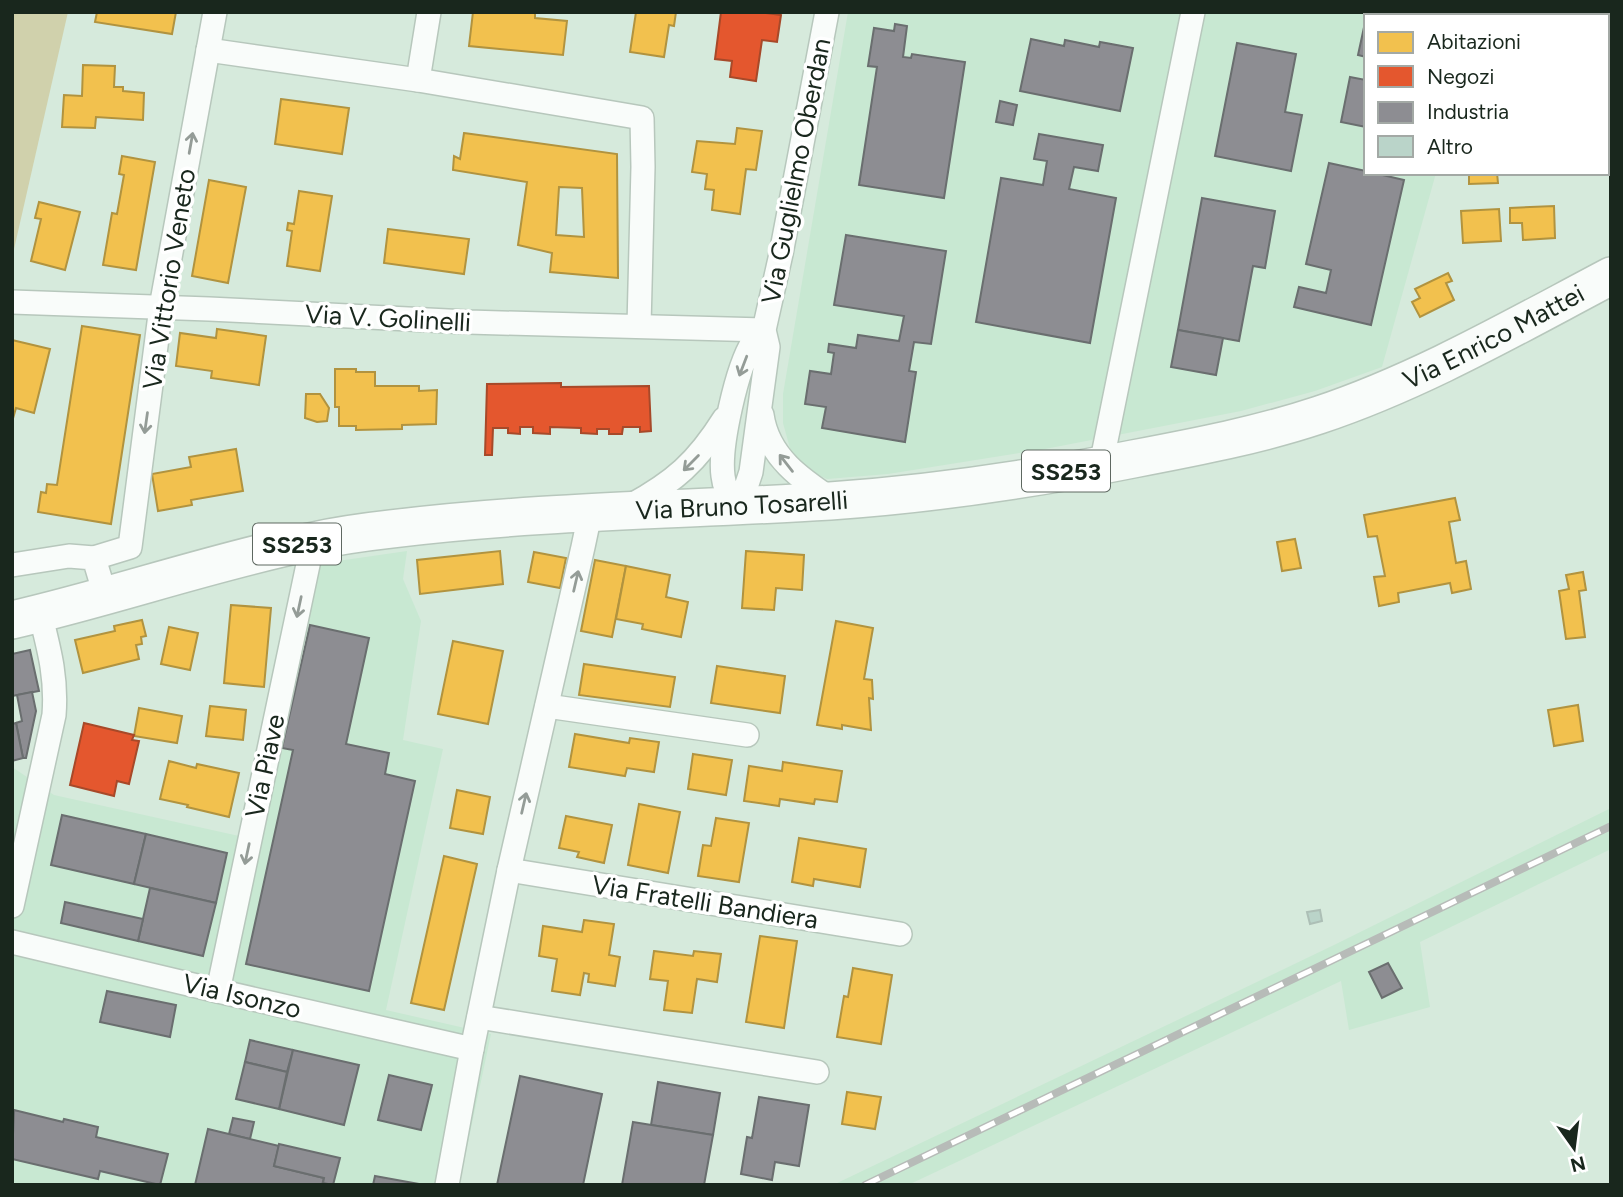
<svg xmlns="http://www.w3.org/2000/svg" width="1623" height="1197" font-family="Figtree,sans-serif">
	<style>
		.built { fill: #c8e8d2 }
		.green { fill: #d0d1ac }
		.homes { fill: #f2c14e; stroke: #b1933f; stroke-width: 2; fill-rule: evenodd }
		.shops { fill: #e4572e; stroke: #a74929; stroke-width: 2 }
		.industry { fill: #8d8d92; stroke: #6a6e6f; stroke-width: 2 }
		.building { fill: #bad4c9; stroke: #adbfb6; stroke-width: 2 }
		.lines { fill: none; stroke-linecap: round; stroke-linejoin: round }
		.minor-casing { stroke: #b7c7bc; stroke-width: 26 }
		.primary-casing { stroke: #b7c7bc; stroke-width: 40 }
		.minor { stroke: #f9fcfa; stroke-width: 23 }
		.primary { stroke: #f9fcfa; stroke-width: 37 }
		.rail-casing { stroke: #b7bbb8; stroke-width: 8 }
		.rail { stroke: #fff; stroke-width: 5; stroke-dasharray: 16; stroke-linecap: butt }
		.oneway { stroke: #949c97 }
		.labels { text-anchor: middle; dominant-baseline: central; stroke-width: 7; stroke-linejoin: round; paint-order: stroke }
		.shield { fill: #fff; stroke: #5e6861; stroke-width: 2 }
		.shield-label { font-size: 24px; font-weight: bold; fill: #19271d }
		.street-label { font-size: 26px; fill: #19271d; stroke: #fff }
	</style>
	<rect width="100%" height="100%" fill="#d6eadc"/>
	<g class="built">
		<polygon points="848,12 1480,12 1479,16 1366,16 1366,173 1436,173 1382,367 1315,391 1241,411 1045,449 888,474 827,479 808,470 791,452 783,423 783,394"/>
		<polygon points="407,551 403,579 421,621 403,740 443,749 386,1010 491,1034 459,1185 12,1185 12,767 54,795 257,840 317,564"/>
		<polygon points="1611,808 1611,849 1420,942 1430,1007 1349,1030 1341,981 908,1185 833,1185 1334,945"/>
	</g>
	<polygon class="green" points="12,12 68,12 12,258"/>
	<g class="homes">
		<polygon points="97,12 176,12 172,34 95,22"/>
		<polygon points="473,12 535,12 535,18 567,21 563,55 469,46"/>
		<polygon points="636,12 676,12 674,26 669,25 664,57 630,52"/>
		<polygon points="83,65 115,66 114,87 123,87 123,91 144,93 143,120 96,117 95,128 62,127 64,95 82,96"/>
		<polygon points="281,99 349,108 342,154 275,144"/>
		<polygon points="737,128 762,131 756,170 746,169 740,214 712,210 714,190 705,189 707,174 692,172 697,141 735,144"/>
		<path d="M464 133 617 154 618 278 550 272 552 253 518 245 527 182 453 170 454 156 460 159ZM559 187 582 188 584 237 556 235Z"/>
		<polygon points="122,156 155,162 136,270 103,265 112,213 117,214 124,175 119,174"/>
		<polygon points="1469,173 1497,173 1498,183 1469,184"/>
		<polygon points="209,180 246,187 228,283 192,276"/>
		<polygon points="299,191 332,196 320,271 287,266 292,231 287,230 288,223 294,224"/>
		<polygon points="39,202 80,212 65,270 31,261 41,219 35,218"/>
		<polygon points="1554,206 1555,238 1523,240 1522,223 1510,223 1510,208"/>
		<polygon points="1499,209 1501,241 1463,243 1461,211"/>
		<polygon points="388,229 469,239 464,274 384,263"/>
		<polygon points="1448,273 1452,281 1446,283 1454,300 1420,317 1412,302 1420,298 1415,289"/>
		<polygon points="82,326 140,335 111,524 38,512 41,492 46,493 47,484 57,485"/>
		<polygon points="217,329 266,336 259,385 211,378 212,371 176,366 180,333 216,338"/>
		<polygon points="12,340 50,349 34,413 16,408 12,422"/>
		<polygon points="335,369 356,369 356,372 375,372 375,386 419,386 419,391 437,390 436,424 402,425 402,429 356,430 356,426 339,426 339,407 335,407"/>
		<polygon points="306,394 320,394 329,408 327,421 317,422 305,418"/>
		<polygon points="236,449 243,491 191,500 192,505 158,511 152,474 191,467 189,457"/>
		<polygon points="1455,498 1460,520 1449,522 1456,563 1466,561 1471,589 1452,593 1450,583 1398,593 1399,602 1379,606 1374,577 1385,576 1377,536 1368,537 1364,515"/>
		<polygon points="1295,539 1301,568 1282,571 1277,542"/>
		<polygon points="500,551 503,584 420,594 417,560"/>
		<polygon points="746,551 804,555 802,590 776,588 774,610 742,608"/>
		<polygon points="534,552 566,558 560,588 528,582"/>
		<polygon points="595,560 626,566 612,637 581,631"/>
		<polygon points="626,566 670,575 666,597 688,602 681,637 642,629 643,624 616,619"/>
		<polygon points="1583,572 1586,590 1579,591 1585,637 1566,639 1559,591 1569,589 1566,575"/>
		<polygon points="231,605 271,608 264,687 224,683"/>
		<polygon points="142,620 146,636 141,637 142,644 136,645 139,659 83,673 75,640 115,631 114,626"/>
		<polygon points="836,621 873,628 864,679 872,680 873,699 869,698 871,730 842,725 842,729 817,725"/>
		<polygon points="169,627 198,633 190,670 161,664"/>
		<polygon points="453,641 503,651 488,724 438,714"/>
		<polygon points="584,664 675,677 670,707 579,695"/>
		<polygon points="717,666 785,676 780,713 711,703"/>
		<polygon points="1578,705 1583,741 1554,746 1548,710"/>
		<polygon points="210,706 246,710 243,740 206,736"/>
		<polygon points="139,708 182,716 177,743 134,736"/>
		<polygon points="575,734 629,743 630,738 659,742 654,772 627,768 625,776 569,767"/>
		<polygon points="693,754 732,760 726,795 688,789"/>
		<polygon points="169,761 196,768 197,764 239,773 229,817 187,807 188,805 160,799"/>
		<polygon points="783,762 842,771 837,802 815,799 814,804 780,799 779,806 744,801 749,766 782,771"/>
		<polygon points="457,790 490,797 483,834 450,828"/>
		<polygon points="639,804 680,812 668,873 628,865"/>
		<polygon points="566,816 612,825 604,863 577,857 579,852 559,848"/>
		<polygon points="716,818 749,823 739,882 698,876 703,845 711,846"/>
		<polygon points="799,838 866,849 860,887 814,879 813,886 792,882"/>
		<polygon points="444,856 477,864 444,1010 411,1003"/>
		<polygon points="584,920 614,924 609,955 620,957 615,986 588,982 589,974 584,973 580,995 552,991 557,959 539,956 543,926 582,932"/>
		<polygon points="760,936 797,941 784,1028 746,1022"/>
		<polygon points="654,951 693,956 694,951 721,954 717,982 697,979 692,1013 664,1010 668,981 650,979"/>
		<polygon points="853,968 892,975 881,1044 837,1037 844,996 848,997"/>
		<polygon points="847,1092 881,1097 875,1129 842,1124"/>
	</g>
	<g class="shops">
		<polygon points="721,12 758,12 781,15 777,42 762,40 756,81 730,77 732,61 715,59"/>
		<polygon points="561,383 561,387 649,386 651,431 640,432 640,427 623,427 622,434 609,434 609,429 597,429 597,434 581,433 581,428 550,427 550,434 533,433 533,427 520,427 520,434 508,433 508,428 493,428 492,455 485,455 487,384"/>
		<polygon points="84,723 134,735 132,740 139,741 129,784 117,781 114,796 70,785"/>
	</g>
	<g class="industry">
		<polygon points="1396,12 1413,12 1429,16 1395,16"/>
		<polygon points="1366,18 1366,57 1358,55"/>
		<polygon points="895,24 907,26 903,57 911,58 912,54 965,62 944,198 859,185 877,67 868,66 874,28 894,31"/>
		<polygon points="1031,39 1064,46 1065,40 1099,47 1100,42 1133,48 1120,111 1020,91"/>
		<polygon points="1237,43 1296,54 1285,112 1302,115 1291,171 1215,156"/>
		<polygon points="1350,77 1366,80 1366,127 1341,122"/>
		<polygon points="1000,101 1017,105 1013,125 996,122"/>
		<polygon points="1039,134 1103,145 1098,171 1074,167 1069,189 1116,198 1090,343 976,322 1001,178 1043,185 1047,161 1034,159"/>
		<polygon points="1329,163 1366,171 1366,173 1374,173 1404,180 1371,325 1294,307 1299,287 1326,293 1331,270 1306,264"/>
		<polygon points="1202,198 1275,211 1265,268 1253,266 1239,341 1178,330"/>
		<polygon points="846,235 946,251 931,344 914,342 909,371 916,372 905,442 822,428 826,407 805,404 810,371 831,374 834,353 828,352 829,344 856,348 858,335 899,341 904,316 834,305"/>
		<polygon points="1178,330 1223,338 1216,375 1171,367"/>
		<polygon points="310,625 369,638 346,744 389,753 385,774 415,781 369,991 246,964 293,750 282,748"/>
		<polygon points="30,650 39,691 12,696 12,654"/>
		<polygon points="32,692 36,711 26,758 23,758 16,723 22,721 17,695"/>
		<polygon points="16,723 23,758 12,761 12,724"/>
		<polygon points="62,815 146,834 134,884 51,865"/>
		<polygon points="146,834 227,853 216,903 134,884"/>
		<polygon points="150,888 216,903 203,956 138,941"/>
		<polygon points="65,902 143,919 138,941 61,923"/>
		<polygon points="1388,963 1402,988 1382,998 1369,972"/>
		<polygon points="107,991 176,1005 170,1037 100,1022"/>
		<polygon points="250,1040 293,1050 287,1072 245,1062"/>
		<polygon points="293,1050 359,1065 344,1125 279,1109"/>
		<polygon points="245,1062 287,1072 279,1109 236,1099"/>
		<polygon points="389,1075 432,1085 421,1130 378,1120"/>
		<polygon points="520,1076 602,1094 583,1185 497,1185"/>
		<polygon points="658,1082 720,1093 713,1135 651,1125"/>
		<polygon points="759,1097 809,1105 799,1166 775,1162 772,1180 741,1174 747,1137 752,1138"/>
		<polygon points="14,1110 63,1122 64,1119 98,1127 96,1137 168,1154 160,1185 100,1171 98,1179 12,1159"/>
		<polygon points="233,1118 254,1122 250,1139 229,1134"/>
		<polygon points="633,1122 713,1135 704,1185 622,1185"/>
		<polygon points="208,1129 279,1146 274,1166 324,1178 322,1185 195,1185"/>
		<polygon points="279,1144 340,1158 333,1185 323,1183 324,1178 274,1166"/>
		<polygon points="375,1176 419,1184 373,1185"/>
	</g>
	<polygon class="building" points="1320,910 1322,921 1310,924 1307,912"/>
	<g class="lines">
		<g class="minor-casing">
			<g id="minor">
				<polyline points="429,12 418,80 642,118 643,167 639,326"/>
				<polyline points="208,50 418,80"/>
				<polyline points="12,302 209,309 468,322 764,330"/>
				<path d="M764 330C760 334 756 338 753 342 737 367 719 446 723 476 724 487 729 496 735 506L745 490 751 472 768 347 764 330 781 254 827 12"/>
				<path d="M762 415C768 457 801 479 834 501"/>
				<polyline points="1101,465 1193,12"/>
				<path d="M630 506C674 482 697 462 724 419"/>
				<polyline points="94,558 130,547 161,307 215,12"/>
				<polyline points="12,565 69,556 94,558 105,595"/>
				<polyline points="547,706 747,735"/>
				<polyline points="509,870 900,934"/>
				<path d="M12 906 54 715C57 677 49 649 40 613"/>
				<polyline points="12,942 218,991 472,1049"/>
				<polyline points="218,991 313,541"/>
				<polyline points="479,1017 817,1072"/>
				<polyline points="447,1185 472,1049 509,870 583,547 590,514"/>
			</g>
		</g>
		<g class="primary-casing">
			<g id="primary">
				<path id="s1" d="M12 620C112 597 209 563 309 542 336 536 364 532 391 529 536 511 684 510 830 501 932 494 1033 479 1133 459 1196 447 1259 435 1319 415 1421 381 1516 326 1611 276"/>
			</g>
		</g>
		<use href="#minor" class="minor"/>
		<use href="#primary" class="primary"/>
		<g class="rail-casing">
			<polyline id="rail" points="865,1185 1611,826"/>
		</g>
		<use href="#rail" class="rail"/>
	</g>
	<defs><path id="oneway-shaft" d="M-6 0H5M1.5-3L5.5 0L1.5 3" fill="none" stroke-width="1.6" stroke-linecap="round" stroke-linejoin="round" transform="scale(1.75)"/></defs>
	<g class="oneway">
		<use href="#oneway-shaft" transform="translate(191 143) rotate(-80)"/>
		<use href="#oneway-shaft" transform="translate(743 366) rotate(111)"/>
		<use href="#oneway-shaft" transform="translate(146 423) rotate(98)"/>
		<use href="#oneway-shaft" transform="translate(691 463) rotate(135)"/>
		<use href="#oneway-shaft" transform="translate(786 463) rotate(-128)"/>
		<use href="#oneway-shaft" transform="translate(576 581) rotate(-77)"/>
		<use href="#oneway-shaft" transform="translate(299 607) rotate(102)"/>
		<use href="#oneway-shaft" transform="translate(524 803) rotate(-77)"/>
		<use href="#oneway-shaft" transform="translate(247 854) rotate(102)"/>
	</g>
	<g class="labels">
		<g class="shield">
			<rect x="1022" y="450.5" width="88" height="41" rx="5"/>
			<rect x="253" y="523.5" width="88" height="41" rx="5"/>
		</g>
		<g class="shield-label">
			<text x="1066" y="471">SS253</text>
			<text x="297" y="544">SS253</text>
		</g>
		<g class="street-label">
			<text transform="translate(796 171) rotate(-79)">Via Guglielmo Oberdan</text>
			<text transform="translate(169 279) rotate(-81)">Via Vittorio Veneto</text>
			<text transform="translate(388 318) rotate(3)">Via V. Golinelli</text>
			<text stroke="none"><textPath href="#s1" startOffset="1519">Via Enrico Mattei</textPath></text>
			<text stroke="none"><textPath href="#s1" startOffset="742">Via Bruno Tosarelli</textPath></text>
			<text transform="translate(265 766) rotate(-78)">Via Piave</text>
			<text transform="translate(705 902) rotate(9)">Via Fratelli Bandiera</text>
			<text transform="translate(242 996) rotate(13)">Via Isonzo</text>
		</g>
	</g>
	<rect width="1623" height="1197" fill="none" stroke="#19271d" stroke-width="28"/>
	<rect x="1364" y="14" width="245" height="161" fill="#ffffff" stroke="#a3a9a5" stroke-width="2"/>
	<rect x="1378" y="32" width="35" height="21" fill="#f2c14e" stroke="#a3a9a5" stroke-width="2"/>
	<text x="1427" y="49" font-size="21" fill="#19271d">Abitazioni</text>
	<rect x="1378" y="66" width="35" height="21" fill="#e4572e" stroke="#a3a9a5" stroke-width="2"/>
	<text x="1427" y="84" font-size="21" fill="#19271d">Negozi</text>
	<rect x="1378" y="102" width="35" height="21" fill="#8d8d92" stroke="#a3a9a5" stroke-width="2"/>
	<text x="1427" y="119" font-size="21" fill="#19271d">Industria</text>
	<rect x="1378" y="136" width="35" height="21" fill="#bad4c9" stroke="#a3a9a5" stroke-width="2"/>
	<text x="1427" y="154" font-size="21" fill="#19271d">Altro</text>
	<g transform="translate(1574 1148) rotate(166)" stroke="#ffffff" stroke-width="5" paint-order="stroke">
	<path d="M0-5L12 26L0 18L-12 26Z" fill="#19271d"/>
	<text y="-10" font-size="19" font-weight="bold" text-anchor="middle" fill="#19271d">N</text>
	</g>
</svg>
